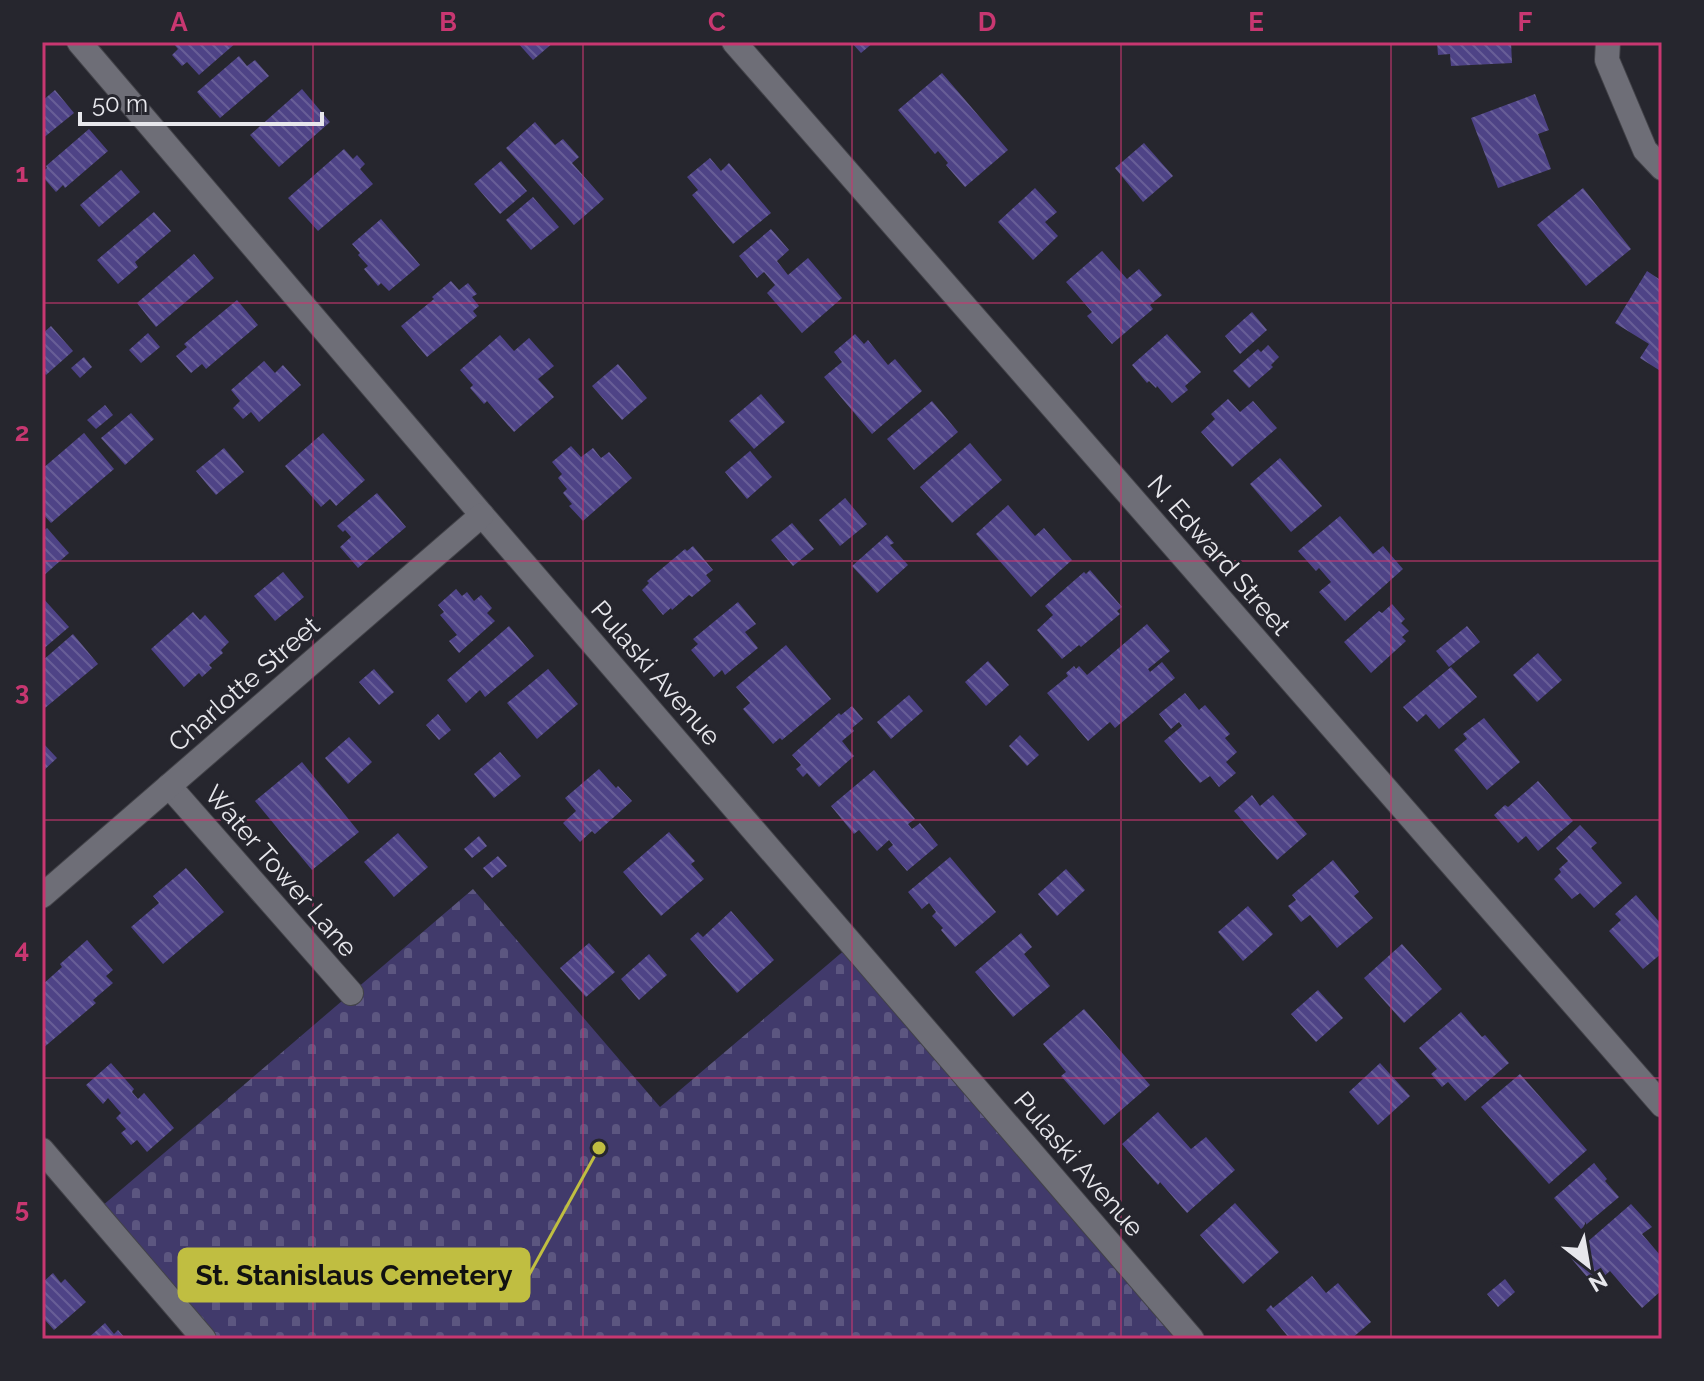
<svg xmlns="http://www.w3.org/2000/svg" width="1704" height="1381" font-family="Raleway,sans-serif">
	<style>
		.cemetery { fill: url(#cemetery-stones) }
		.building { fill: url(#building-back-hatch) }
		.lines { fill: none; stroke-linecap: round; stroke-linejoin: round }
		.minor-casing { stroke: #434349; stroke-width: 26 }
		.minor { stroke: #6e6e77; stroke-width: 24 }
		.grid { fill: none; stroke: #c83771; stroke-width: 2; stroke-opacity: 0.55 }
		.labels { text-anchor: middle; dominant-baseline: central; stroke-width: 6; stroke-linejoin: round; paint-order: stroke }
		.street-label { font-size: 26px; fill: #e7e7ec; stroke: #26262e }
		.leader { fill: none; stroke: #c0be41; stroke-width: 3 }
		.callout-dot { fill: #c0be41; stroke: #26262e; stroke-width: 3 }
		.callout { fill: #c0be41; stroke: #c0be41; stroke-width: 3 }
		.callout-label { font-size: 28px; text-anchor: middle; font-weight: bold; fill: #111 }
		.neatline { fill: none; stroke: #c83771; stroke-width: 3 }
		.grid-label { font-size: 26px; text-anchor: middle; font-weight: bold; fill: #c83771 }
	</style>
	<defs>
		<pattern id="cemetery-stones" width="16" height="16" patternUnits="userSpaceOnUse" patternTransform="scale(2)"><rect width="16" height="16" fill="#413a6b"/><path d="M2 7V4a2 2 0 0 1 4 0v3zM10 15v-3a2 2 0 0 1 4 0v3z" fill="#5c5680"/></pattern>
		<pattern id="building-back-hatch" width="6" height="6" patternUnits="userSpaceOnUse" patternTransform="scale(2)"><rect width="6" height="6" fill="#4e4386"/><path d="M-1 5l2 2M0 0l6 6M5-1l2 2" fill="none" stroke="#685e97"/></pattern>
	</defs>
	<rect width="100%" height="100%" fill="#26262e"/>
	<polygon class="cemetery" points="473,889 660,1107 853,943 1192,1339 204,1339 95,1212"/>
	<g class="building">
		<polygon points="172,42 237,42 199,75 187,62 182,66 172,55 178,49"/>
		<polygon points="517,42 554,42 533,60"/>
		<polygon points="851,42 874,42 861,53"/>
		<polygon points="1437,42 1511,42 1512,63 1451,66 1450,54 1438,55"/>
		<polygon points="239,56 247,66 255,60 269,76 220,118 197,92"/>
		<polygon points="942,73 1008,150 965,187 946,165 948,163 938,151 935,154 898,110"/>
		<polygon points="302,89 330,122 279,167 250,135"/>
		<polygon points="55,90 74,113 42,139 42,101"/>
		<polygon points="1535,94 1549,130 1538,134 1551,169 1498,188 1471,118"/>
		<polygon points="535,122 555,145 563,139 579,157 572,163 604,199 574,225 506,148"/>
		<polygon points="89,129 108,151 65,188 63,185 56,192 42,176 42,172 47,168 46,166"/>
		<polygon points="1144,143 1173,176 1143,202 1115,168"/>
		<polygon points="344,149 353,159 357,155 365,164 360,169 373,184 318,231 288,198"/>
		<polygon points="710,158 721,171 729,163 771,213 733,244 692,195 698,190 687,177"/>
		<polygon points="501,161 527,191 500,214 474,184"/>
		<polygon points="121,170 140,192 99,227 80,205"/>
		<polygon points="1035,188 1057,212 1045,222 1058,236 1033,260 998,222"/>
		<polygon points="1583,188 1631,249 1586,286 1537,225"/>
		<polygon points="533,197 559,227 531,250 506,220"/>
		<polygon points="154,212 171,231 135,262 138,267 118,284 97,260"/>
		<polygon points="381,219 420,265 389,291 381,283 378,286 364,269 368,266 358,255 360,253 352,244"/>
		<polygon points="771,229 789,250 777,261 788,275 808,258 842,298 802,333 767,293 775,285 764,272 757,278 739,256"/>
		<polygon points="1102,251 1127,279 1139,269 1162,295 1150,305 1153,309 1112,344 1087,316 1092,312 1066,282"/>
		<polygon points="194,254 214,278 156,327 137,303"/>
		<polygon points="1647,271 1662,281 1662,372 1640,358 1649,344 1615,323"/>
		<polygon points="451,281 459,290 468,283 477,294 472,297 479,306 473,311 477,316 427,357 401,326 434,299 432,297"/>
		<polygon points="237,300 258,325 206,369 202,364 191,373 176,356 187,347 184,344"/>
		<polygon points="1252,312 1267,330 1240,354 1225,336"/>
		<polygon points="51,326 73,351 46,375 42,369 42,334"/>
		<polygon points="148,333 160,347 141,363 129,350"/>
		<polygon points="855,334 864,344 868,340 888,365 895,359 922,391 872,434 824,377 842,362 834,352"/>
		<polygon points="1167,334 1201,372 1185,386 1188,390 1172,403 1157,386 1156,388 1149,381 1147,383 1132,365"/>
		<polygon points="500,335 514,351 529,338 554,366 538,379 554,397 514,432 487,401 484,404 470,388 473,385 460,370"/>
		<polygon points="1268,345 1279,357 1271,365 1273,367 1249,388 1233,371 1258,349 1261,352"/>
		<polygon points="84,357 92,367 80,378 71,368"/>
		<polygon points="264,361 275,373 283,365 301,385 259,422 251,412 243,419 233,408 240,401 231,390"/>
		<polygon points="618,364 647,398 622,420 592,386"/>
		<polygon points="761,394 785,422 754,449 729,421"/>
		<polygon points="1228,399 1240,412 1253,401 1277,428 1232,467 1201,432 1215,419 1211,414"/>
		<polygon points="932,401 958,432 914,470 887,439"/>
		<polygon points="105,405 113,415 96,429 87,420"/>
		<polygon points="131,413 154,439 125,465 101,438"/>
		<polygon points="84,433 114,469 51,523 42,513 42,469"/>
		<polygon points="323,433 365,480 336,506 330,499 321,507 285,466"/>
		<polygon points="970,443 1002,480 952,523 920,487"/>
		<polygon points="571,446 581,457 593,448 601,458 609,452 632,478 583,521 569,506 572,504 563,493 567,489 558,478 562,474 552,462"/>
		<polygon points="224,448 244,472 216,495 196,471"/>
		<polygon points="750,451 772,477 747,499 725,472"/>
		<polygon points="1280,458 1322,506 1291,532 1250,484"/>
		<polygon points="377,493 406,527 358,568 340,547 351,537 345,530 343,532 337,526"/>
		<polygon points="845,498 867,524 840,546 819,520"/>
		<polygon points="1008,505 1035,536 1044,528 1072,560 1031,597 976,534"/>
		<polygon points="1340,516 1373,554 1383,546 1403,569 1345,621 1319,592 1331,582 1319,568 1316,571 1298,551"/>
		<polygon points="792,523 814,549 793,566 771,540"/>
		<polygon points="47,528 69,553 42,577 42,532"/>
		<polygon points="887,535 894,543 890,545 908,565 877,593 852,566"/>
		<polygon points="693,546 713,570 706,575 711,581 692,597 689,595 672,610 671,608 663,615 642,590 649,583 647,581 685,549 687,551"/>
		<polygon points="1090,570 1122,607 1117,611 1120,614 1081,647 1079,645 1062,659 1037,630 1053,615 1045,606 1084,572 1086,574"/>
		<polygon points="283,572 304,597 275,621 254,596"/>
		<polygon points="456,589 462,596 467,592 474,601 481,595 492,608 487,613 495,621 459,653 449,641 457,635 440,615 444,612 438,605"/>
		<polygon points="42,597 69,627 42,650"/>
		<polygon points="738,602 756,624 745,632 758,648 725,675 722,670 714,677 691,650 698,644 693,639"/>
		<polygon points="1392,604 1405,619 1401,623 1409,631 1402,637 1406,641 1371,673 1344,642 1379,611 1382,613"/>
		<polygon points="193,612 200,620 205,615 229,642 221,650 223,653 209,665 212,668 202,677 199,673 184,687 151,649"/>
		<polygon points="1147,624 1170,651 1148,669 1150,672 1162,662 1175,678 1115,728 1110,722 1088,741 1047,693 1068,676 1066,673 1074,666 1076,669 1079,666 1087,675"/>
		<polygon points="509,626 534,656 485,697 480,690 466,703 447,680"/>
		<polygon points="1467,626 1480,642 1449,667 1436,651"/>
		<polygon points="73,634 98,664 45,708 42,705 42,661"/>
		<polygon points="786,645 831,699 782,740 780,738 773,744 743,709 750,703 736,687"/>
		<polygon points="1538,653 1562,680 1537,702 1513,675"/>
		<polygon points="988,661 1009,685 986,706 965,682"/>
		<polygon points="1451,667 1477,697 1439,729 1426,714 1417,722 1403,707"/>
		<polygon points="374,669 394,692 379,705 359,682"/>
		<polygon points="548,669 578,704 537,739 507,703"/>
		<polygon points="1185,693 1199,710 1205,705 1230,734 1225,738 1237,752 1226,762 1236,773 1219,787 1210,776 1200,783 1164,741 1182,726 1179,722 1171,729 1159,714"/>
		<polygon points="909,695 923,711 891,739 877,722"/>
		<polygon points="852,706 863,719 852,728 854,731 842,741 854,756 819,787 807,773 803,777 796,769 801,765 792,755 839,713 841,715"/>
		<polygon points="438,714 451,730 439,740 426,725"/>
		<polygon points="1484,718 1520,762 1487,790 1454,750 1467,739 1463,734"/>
		<polygon points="1020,735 1039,755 1027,766 1009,746"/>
		<polygon points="349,737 372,762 348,784 325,758"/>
		<polygon points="42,742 57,758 42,772"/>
		<polygon points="500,752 521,776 494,798 474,774"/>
		<polygon points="302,762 359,832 312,870 255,801"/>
		<polygon points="599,769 616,788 618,786 632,801 595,834 592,831 580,842 563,823 576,811 565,798"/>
		<polygon points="874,770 915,819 908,824 912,829 920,823 938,845 907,871 888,849 893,845 889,840 877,851 859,830 854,834 831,806"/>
		<polygon points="1538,781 1573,821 1538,851 1526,836 1518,843 1494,815 1505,805 1508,807"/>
		<polygon points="1252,795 1260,806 1273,795 1307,834 1277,860 1234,811"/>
		<polygon points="1580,825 1597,843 1591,848 1622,883 1594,908 1580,893 1572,899 1554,879 1561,872 1559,869 1568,861 1556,848"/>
		<polygon points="669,832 695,861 691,864 704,879 661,916 623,872"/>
		<polygon points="398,833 428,867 394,897 364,862"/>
		<polygon points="479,836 487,846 472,858 464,849"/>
		<polygon points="498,856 507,866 492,878 483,868"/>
		<polygon points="950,857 996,912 955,947 941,930 943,928 932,916 936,912 929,903 922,909 908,892"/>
		<polygon points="1333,860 1359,892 1354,896 1373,918 1337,948 1310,915 1301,922 1288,906 1296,900 1292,895"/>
		<polygon points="186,868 224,912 163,964 131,927 159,903 153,896"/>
		<polygon points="1066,869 1085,890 1057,916 1038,894"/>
		<polygon points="1636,895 1662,925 1662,953 1643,969 1609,931 1621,920 1615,914"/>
		<polygon points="1248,906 1273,934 1243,961 1218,932"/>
		<polygon points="731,911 774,960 737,993 690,939 698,932 703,937"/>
		<polygon points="1021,933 1032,947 1024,954 1050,986 1013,1017 975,972"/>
		<polygon points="87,940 113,970 106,976 113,983 93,1000 96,1003 42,1049 42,985 62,967 60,964"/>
		<polygon points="589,943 615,972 586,997 560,968"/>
		<polygon points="1402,944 1442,989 1404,1023 1364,978"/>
		<polygon points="649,954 667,975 639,1000 621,979"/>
		<polygon points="1318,990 1343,1018 1316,1042 1291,1014"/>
		<polygon points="1084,1009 1150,1085 1104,1125 1061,1076 1066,1072 1043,1044"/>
		<polygon points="1461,1012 1482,1037 1485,1035 1509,1063 1465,1101 1448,1082 1442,1087 1431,1074 1437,1069 1419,1048"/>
		<polygon points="111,1063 134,1089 132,1092 138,1099 144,1093 174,1128 147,1152 137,1140 131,1145 121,1133 126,1129 116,1118 121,1113 108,1098 103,1104 86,1085"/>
		<polygon points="1380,1063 1410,1096 1378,1125 1349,1092"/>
		<polygon points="1520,1074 1587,1150 1549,1184 1481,1107"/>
		<polygon points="1158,1112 1191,1149 1206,1137 1235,1170 1187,1213 1160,1182 1158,1185 1122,1144"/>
		<polygon points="1594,1163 1607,1179 1605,1181 1619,1197 1581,1229 1554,1198"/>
		<polygon points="1235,1203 1279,1252 1243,1284 1200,1235"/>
		<polygon points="1631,1204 1652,1227 1642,1234 1660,1255 1662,1253 1662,1290 1642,1308 1610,1271 1594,1285 1570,1257"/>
		<polygon points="53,1273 61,1283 65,1279 86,1302 54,1330 44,1319 42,1320 42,1283"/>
		<polygon points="1312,1276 1326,1293 1338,1283 1371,1322 1351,1339 1290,1339 1266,1310 1271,1305 1273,1308"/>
		<polygon points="1505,1279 1515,1292 1498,1307 1487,1294"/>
		<polygon points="105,1323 114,1334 118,1330 126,1339 87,1339"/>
	</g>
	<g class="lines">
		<g class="minor-casing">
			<g id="minor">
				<polyline points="79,42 482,515 1192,1339"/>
				<polyline points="734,42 1662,1105"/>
				<polyline points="1608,42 1607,60 1645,150 1662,168"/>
				<polyline points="169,786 351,993"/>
				<polyline points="42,896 482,515"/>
				<polyline points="42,1150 204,1339"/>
			</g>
		</g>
		<use href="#minor" class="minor"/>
	</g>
	<path class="grid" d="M313 42V1339M583 42V1339M852 42V1339M1121 42V1339M1391 42V1339M42 303H1662M42 561H1662M42 820H1662M42 1078H1662"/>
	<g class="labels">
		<g class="street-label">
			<text transform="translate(1219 555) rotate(49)">N. Edward Street</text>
			<text transform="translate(656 673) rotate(49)">Pulaski Avenue</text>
			<text transform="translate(244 684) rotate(-41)">Charlotte Street</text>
			<text transform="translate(281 871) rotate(49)">Water Tower Lane</text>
			<text transform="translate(1079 1164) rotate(49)">Pulaski Avenue</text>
		</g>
	</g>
	<path class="leader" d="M599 1148L529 1275"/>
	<circle class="callout-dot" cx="599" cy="1148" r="8"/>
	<rect class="callout" x="179" y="1249" width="350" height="52" rx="8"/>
	<g class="callout-label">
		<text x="354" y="1285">St. Stanislaus Cemetery</text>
	</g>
	<rect width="1704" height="1381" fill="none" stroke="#26262e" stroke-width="88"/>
	<g transform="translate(1588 1265) rotate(149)" stroke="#26262e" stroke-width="6" paint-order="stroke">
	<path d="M0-6L14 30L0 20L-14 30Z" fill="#e7e7ec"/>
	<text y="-12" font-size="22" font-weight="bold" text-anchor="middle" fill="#e7e7ec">N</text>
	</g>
	<path d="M80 112v12h242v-12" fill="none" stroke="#e7e7ec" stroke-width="4"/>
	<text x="92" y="112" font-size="24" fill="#e7e7ec" stroke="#26262e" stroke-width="6" paint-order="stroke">50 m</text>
	<rect x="44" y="44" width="1616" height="1293" class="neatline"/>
	<g class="grid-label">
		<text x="179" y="31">A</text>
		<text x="448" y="31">B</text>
		<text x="717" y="31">C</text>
		<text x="987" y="31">D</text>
		<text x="1256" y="31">E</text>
		<text x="1525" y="31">F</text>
		<text x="22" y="182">1</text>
		<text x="22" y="441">2</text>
		<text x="22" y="700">3</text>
		<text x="22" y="958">4</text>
		<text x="22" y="1217">5</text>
	</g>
</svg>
